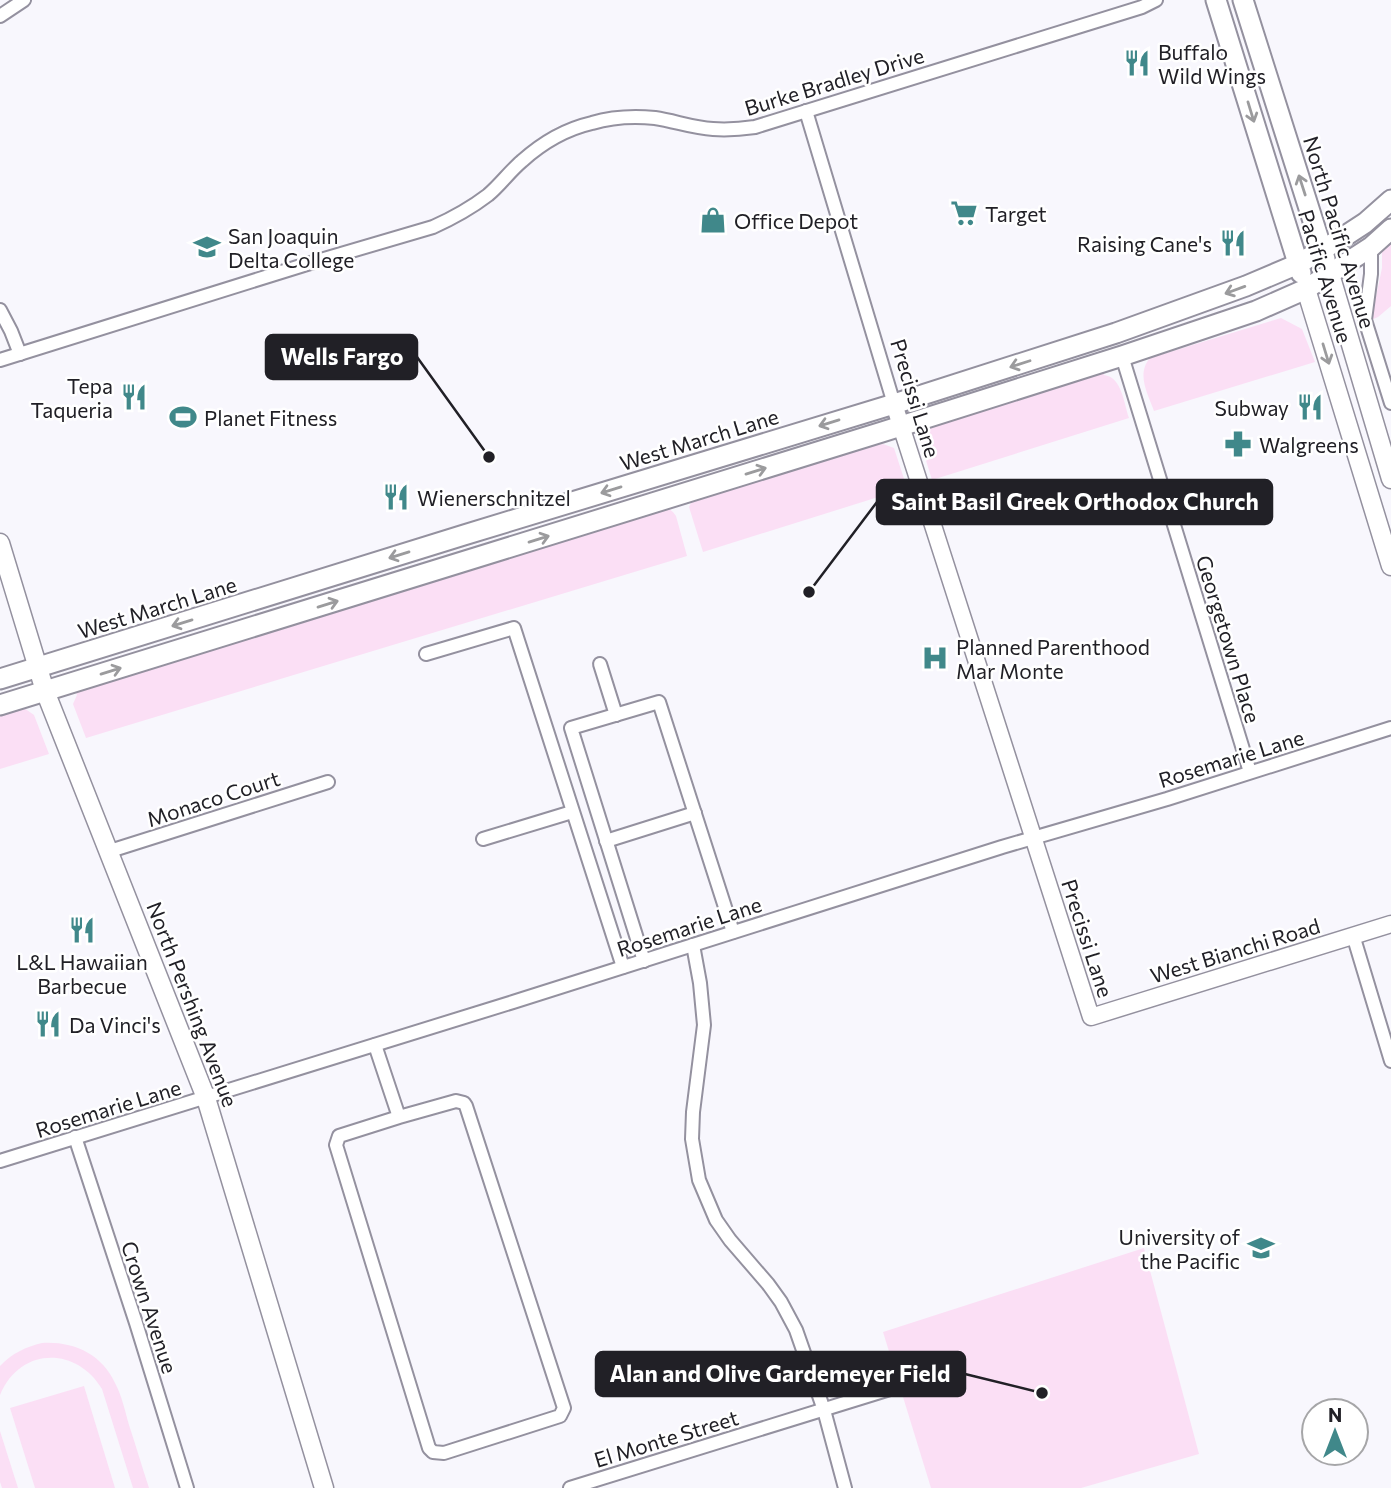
<svg xmlns="http://www.w3.org/2000/svg" width="1391" height="1488" font-family="Commissioner,sans-serif">
	<style>
		.green { fill: #fbdff5 }
		.lines { fill: none; stroke-linecap: round; stroke-linejoin: round }
		.minor-casing { stroke: #94919f; stroke-width: 16 }
		.tertiary-casing { stroke: #94919f; stroke-width: 19 }
		.secondary-casing { stroke: #94919f; stroke-width: 21 }
		.primary-casing { stroke: #94919f; stroke-width: 23 }
		.minor { stroke: #fff; stroke-width: 12 }
		.tertiary { stroke: #fff; stroke-width: 16 }
		.secondary { stroke: #fff; stroke-width: 18 }
		.primary { stroke: #fff; stroke-width: 19 }
		.oneway { stroke: #9b9b9d }
		.labels { text-anchor: middle; dominant-baseline: central; stroke-width: 5; stroke-linejoin: round; paint-order: stroke }
		.poi-label { font-size: 21px; fill: #212026; stroke: #fff; text-anchor: start }
		.street-label { font-size: 21px; fill: #212026; stroke: #fff }
		.leader { fill: none; stroke: #212026; stroke-width: 2.5 }
		.callout-dot { fill: #212026; stroke: #fff; stroke-width: 2.5 }
		.callout { fill: #212026; stroke: #212026; stroke-width: 2.5 }
		.callout-label { font-size: 23px; text-anchor: middle; font-weight: bold; fill: #fff }
	</style>
	<rect width="100%" height="100%" fill="#f8f7fd"/>
	<g class="green">
		<polygon points="1391,242 1391,306 1378,317 1371,320 1382,268 1382,249"/>
		<path d="M1281 318 1302 329 1315 362 1154 411C1148 394 1136 374 1150 358Z"/>
		<path d="M1104 373V375C1122 377 1124 404 1129 418L932 480 920 441 924 432 928 430 927 426Z"/>
		<polygon points="877,443 878,445 883,444 894,448 907,488 703,552 689,507 692,501"/>
		<polygon points="669,509 673,512 676,516 687,556 86,738 73,704 77,695 76,692"/>
		<polygon points="24,708 34,715 49,754 0,769 0,715"/>
		<polygon points="1144,1248 1199,1454 1081,1488 931,1488 883,1332"/>
		<path d="M42 1343C73 1341 102 1354 115 1383 122 1396 125 1411 129 1425 136 1446 142 1467 149 1488H133L102 1389C76 1346 20 1347 0 1395V1366C12 1353 26 1347 42 1343Z"/>
		<polygon points="84,1386 115,1488 35,1488 10,1408"/>
		<polygon points="0,1431 18,1488 2,1488 0,1482"/>
	</g>
	<g class="lines">
		<g class="minor-casing">
			<g id="minor">
				<polyline points="0,16 24,0"/>
				<polyline points="806,111 894,404"/>
				<polyline points="1371,247 1371,274 1365,320 1391,403"/>
				<polyline points="0,310 11,331 20,354"/>
				<polyline points="1122,356 1250,772"/>
				<path d="M0 360 307 264 433 227C453 218 471 208 488 195 500 185 510 171 522 161 542 143 566 129 592 123 612 117 634 116 655 118 675 121 693 128 713 129 727 130 741 129 755 127L1142 7 1156 0"/>
				<polyline points="426,654 514,628 623,967"/>
				<polyline points="600,664 616,715"/>
				<polyline points="483,839 572,812"/>
				<polyline points="606,841 695,813"/>
				<polyline points="110,851 328,782"/>
				<polyline points="1353,935 1391,1061"/>
				<polyline points="693,945 700,983 704,1025 693,1112 692,1139 699,1180 716,1220 730,1240 768,1284 781,1302 796,1330 824,1410 845,1488"/>
				<polyline points="644,961 571,728 659,702 733,932"/>
				<polyline points="375,1045 399,1117 339,1136 336,1145 429,1448 433,1452 444,1453 560,1416 564,1408 466,1106 464,1103 456,1101 399,1117"/>
				<polyline points="75,1137 136,1323 187,1488"/>
				<polyline points="0,1161 513,1002 1002,847 1167,799 1391,728"/>
				<polyline points="570,1488 893,1388"/>
			</g>
		</g>
		<g class="tertiary-casing">
			<polyline id="tertiary" points="894,404 1091,1017 1391,924"/>
		</g>
		<g class="secondary-casing">
			<g id="secondary">
				<polyline points="1330,274 1391,479"/>
				<polyline points="1306,289 1391,566"/>
				<polyline points="0,543 45,691 206,1098 324,1488"/>
			</g>
		</g>
		<g class="primary-casing">
			<g id="primary">
				<polyline points="1216,0 1301,273"/>
				<polyline points="1243,0 1325,259"/>
				<polyline points="0,679 464,535 894,404 1116,333 1246,286 1298,264 1342,238 1365,223 1391,200"/>
				<polyline points="0,705 882,432 1122,356 1256,311 1306,289 1371,247 1391,229"/>
			</g>
		</g>
		<use href="#minor" class="minor"/>
		<use href="#tertiary" class="tertiary"/>
		<use href="#secondary" class="secondary"/>
		<use href="#primary" class="primary"/>
	</g>
	<defs><path id="oneway-shaft" d="M-6 0H5M1.5-3L5.5 0L1.5 3" fill="none" stroke-width="1.6" stroke-linecap="round" stroke-linejoin="round" transform="scale(1.75)"/></defs>
	<g class="oneway">
		<use href="#oneway-shaft" transform="translate(1251 112) rotate(73)"/>
		<use href="#oneway-shaft" transform="translate(1302 185) rotate(-108)"/>
		<use href="#oneway-shaft" transform="translate(1235 290) rotate(160)"/>
		<use href="#oneway-shaft" transform="translate(1326 354) rotate(73)"/>
		<use href="#oneway-shaft" transform="translate(1020 364) rotate(162)"/>
		<use href="#oneway-shaft" transform="translate(829 423) rotate(163)"/>
		<use href="#oneway-shaft" transform="translate(756 471) rotate(-17)"/>
		<use href="#oneway-shaft" transform="translate(611 490) rotate(163)"/>
		<use href="#oneway-shaft" transform="translate(539 539) rotate(-17)"/>
		<use href="#oneway-shaft" transform="translate(399 555) rotate(163)"/>
		<use href="#oneway-shaft" transform="translate(328 604) rotate(-17)"/>
		<use href="#oneway-shaft" transform="translate(182 623) rotate(163)"/>
		<use href="#oneway-shaft" transform="translate(111 671) rotate(-17)"/>
	</g>
	<defs>
		<g id="restaurant-bare" transform="scale(2.1)"><path d="M-5-6h1v4h1v-4h1v4h1v-4h1v5L-1.5 .5V6h-2V.5L-5-1ZM5-6V6H3V1.5H1.5Q1.5-4 5-6Z" fill="#40888a" stroke="#fff" stroke-width="2.5" paint-order="stroke"/></g>
		<g id="supermarket-bare" transform="scale(2.1)"><path d="M-6-5.5h2.5l.6 2H6L4.5 2H-2.5L-4.4-4H-6ZM-1.5 3.2a1.3 1.3 0 1 0 .1 0ZM3 3.2a1.3 1.3 0 1 0 .1 0Z" fill="#40888a" stroke="#fff" stroke-width="2.5" paint-order="stroke"/></g>
		<g id="shop-bare" transform="scale(2.1)"><path d="M-5-2.5h2.3a2.7 3.5 0 0 1 5.4 0H5L5.5 6h-11ZM-1.5-2.5h3a1.5 2.3 0 0 0-3 0Z" fill="#40888a" stroke="#fff" stroke-width="2.5" paint-order="stroke"/></g>
		<g id="university-bare" transform="scale(2.1)"><path d="M0-5L7-2L0 1L-7-2ZM-4 1L0 2.5L4 1V4Q0 6-4 4Z" fill="#40888a" stroke="#fff" stroke-width="2.5" paint-order="stroke"/></g>
		<g id="stadium-bare" transform="scale(2.1)"><path d="M0-5a6.5 5 0 1 0 0 10a6.5 5 0 1 0 0-10ZM-3.5-1.8h7v3.6h-7Z" fill="#40888a" stroke="#fff" stroke-width="2.5" paint-order="stroke"/></g>
		<g id="pharmacy-bare" transform="scale(2.1)"><path d="M-2-6h4v4h4v4h-4v4h-4v-4h-4v-4h4Z" fill="#40888a" stroke="#fff" stroke-width="2.5" paint-order="stroke"/></g>
		<g id="hospital-bare" transform="scale(2.1)"><path d="M-5-5h3v3.5h4V-5h3V5h-3V1.5h-4V5h-3Z" fill="#40888a" stroke="#fff" stroke-width="2.5" paint-order="stroke"/></g>
	</defs>
	<g fill-rule="evenodd">
		<use href="#restaurant-bare" x="1137" y="63"/>
		<use href="#supermarket-bare" x="964" y="213"/>
		<use href="#shop-bare" x="713" y="220"/>
		<use href="#restaurant-bare" x="1233" y="243"/>
		<use href="#university-bare" x="207" y="247"/>
		<use href="#restaurant-bare" x="134" y="397"/>
		<use href="#restaurant-bare" x="1310" y="407"/>
		<use href="#stadium-bare" x="183" y="417"/>
		<use href="#pharmacy-bare" x="1238" y="444"/>
		<use href="#restaurant-bare" x="396" y="497"/>
		<use href="#hospital-bare" x="935" y="658"/>
		<use href="#restaurant-bare" x="82" y="930"/>
		<use href="#restaurant-bare" x="48" y="1024"/>
		<use href="#university-bare" x="1261" y="1248"/>
	</g>
	<g class="labels">
		<g class="poi-label">
			<text x="1158" y="51">Buffalo<tspan x="1158" dy="24">Wild Wings</tspan></text>
			<text x="985" y="213">Target</text>
			<text x="734" y="220">Office Depot</text>
			<text x="228" y="235">San Joaquin<tspan x="228" dy="24">Delta College</tspan></text>
			<text x="1212" y="243" text-anchor="end">Raising Cane's</text>
			<text x="113" y="385" text-anchor="end">Tepa<tspan x="113" dy="24">Taqueria</tspan></text>
			<text x="1289" y="407" text-anchor="end">Subway</text>
			<text x="204" y="417">Planet Fitness</text>
			<text x="1259" y="444">Walgreens</text>
			<text x="417" y="497">Wienerschnitzel</text>
			<text x="956" y="646">Planned Parenthood<tspan x="956" dy="24">Mar Monte</tspan></text>
			<text x="82" y="961" text-anchor="middle">L&amp;L Hawaiian<tspan x="82" dy="24">Barbecue</tspan></text>
			<text x="69" y="1024">Da Vinci's</text>
			<text x="1240" y="1236" text-anchor="end">University of<tspan x="1240" dy="24">the Pacific</tspan></text>
		</g>
		<g class="street-label">
			<text transform="translate(834 81) rotate(-17)">Burke Bradley Drive</text>
			<text transform="translate(1340 232) rotate(73)">North Pacific Avenue</text>
			<text transform="translate(1326 276) rotate(73)">Pacific Avenue</text>
			<text transform="translate(916 398) rotate(73)">Precissi Lane</text>
			<text transform="translate(699 439) rotate(-17)">West March Lane</text>
			<text transform="translate(157 607) rotate(-17)">West March Lane</text>
			<text transform="translate(1229 639) rotate(73)">Georgetown Place</text>
			<text transform="translate(1231 758) rotate(-17)">Rosemarie Lane</text>
			<text transform="translate(213 798) rotate(-18)">Monaco Court</text>
			<text transform="translate(689 926) rotate(-18)">Rosemarie Lane</text>
			<text transform="translate(1088 938) rotate(72)">Precissi Lane</text>
			<text transform="translate(1235 950) rotate(-17)">West Bianchi Road</text>
			<text transform="translate(193 1004) rotate(69)">North Pershing Avenue</text>
			<text transform="translate(108 1108) rotate(-17)">Rosemarie Lane</text>
			<text transform="translate(150 1307) rotate(72)">Crown Avenue</text>
			<text transform="translate(666 1438) rotate(-17)">El Monte Street</text>
		</g>
	</g>
	<path class="leader" d="M489 457L417 357M809 592L877 502M1042 1393L965 1374"/>
	<g class="callout-dot">
		<circle cx="489" cy="457" r="7"/>
		<circle cx="809" cy="592" r="7"/>
		<circle cx="1042" cy="1393" r="7"/>
	</g>
	<g class="callout">
		<rect x="266" y="335" width="151" height="44" rx="7"/>
		<rect x="877" y="480" width="395" height="44" rx="7"/>
		<rect x="596" y="1352" width="369" height="44" rx="7"/>
	</g>
	<g class="callout-label">
		<text x="342" y="365">Wells Fargo</text>
		<text x="1075" y="510">Saint Basil Greek Orthodox Church</text>
		<text x="780" y="1382">Alan and Olive Gardemeyer Field</text>
	</g>
	<g transform="translate(1335 1432)"><circle r="33" fill="#ffffff" stroke="#a6a6a8" stroke-width="2"/>
	<path d="M0-5L12 26L0 18L-12 26Z" fill="#40888a"/>
	<text y="-10" font-size="19" font-weight="bold" text-anchor="middle" fill="#212026">N</text>
	</g>
</svg>
